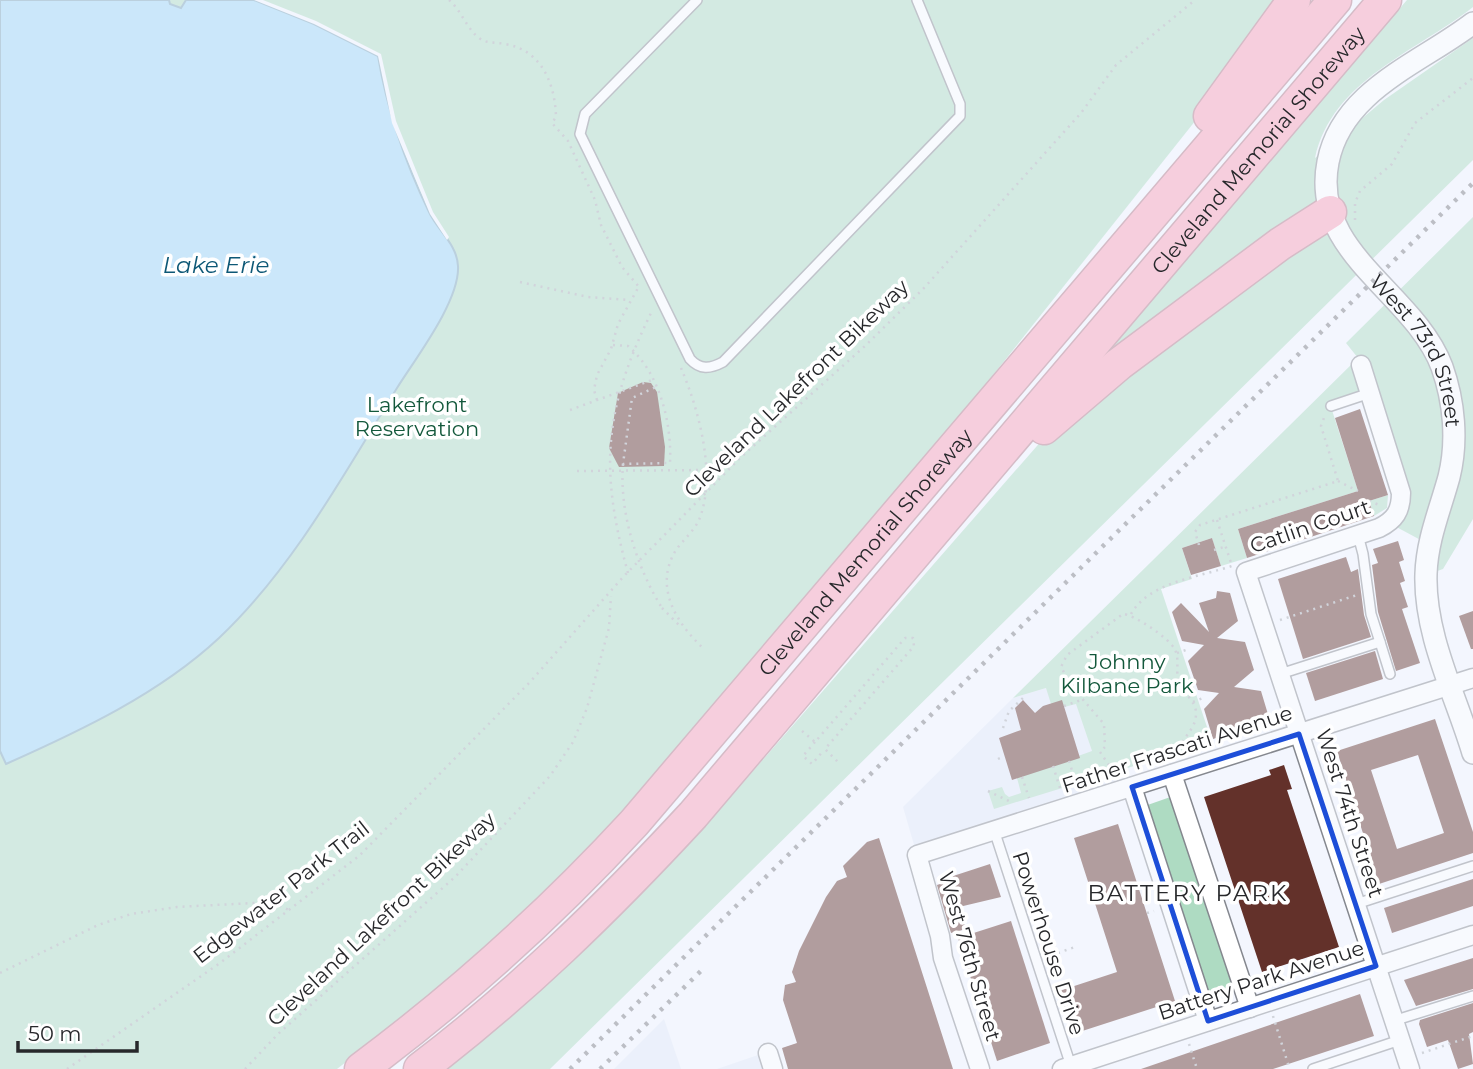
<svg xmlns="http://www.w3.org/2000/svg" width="1473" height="1069" font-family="Montserrat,sans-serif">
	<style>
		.built { fill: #e3e9f8 }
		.green { fill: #aedbc2 }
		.water { fill: #9bd6f5; stroke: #78a2b8; stroke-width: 2 }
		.pier { fill: #f3f6fe }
		.building { fill: #63312a; fill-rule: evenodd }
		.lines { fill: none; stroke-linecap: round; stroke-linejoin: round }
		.service-casing { stroke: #85888f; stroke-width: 12 }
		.minor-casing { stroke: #85888f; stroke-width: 21 }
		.tertiary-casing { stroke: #85888f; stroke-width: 24 }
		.motorway-casing { stroke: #b17585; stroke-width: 35 }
		.path { stroke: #a8abb1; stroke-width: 2.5; stroke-dasharray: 2 5; stroke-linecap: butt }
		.service { stroke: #fff; stroke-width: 9 }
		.minor { stroke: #fff; stroke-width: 18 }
		.tertiary { stroke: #fff; stroke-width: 21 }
		.motorway { stroke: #fb9eb6; stroke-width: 32 }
		.rail { stroke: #7a7b80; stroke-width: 4.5; stroke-dasharray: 3.5 7; stroke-linecap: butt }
		.path-bridge { stroke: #a8abb1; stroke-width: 2.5; stroke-dasharray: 2 5; stroke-linecap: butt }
		.marked { fill: none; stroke: #1d4ed8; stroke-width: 5; stroke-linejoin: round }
		.labels { text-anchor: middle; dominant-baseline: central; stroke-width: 7; stroke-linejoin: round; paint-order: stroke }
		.street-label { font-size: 21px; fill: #27282b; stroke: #fff }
		.park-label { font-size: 21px; fill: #13583b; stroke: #fff }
		.water-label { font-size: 23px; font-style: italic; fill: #0d5876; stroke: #fff }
		.neighbourhood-label { font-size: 23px; letter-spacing: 2px; fill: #27282b; stroke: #fff }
	</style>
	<rect width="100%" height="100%" fill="#f3f6fe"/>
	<g class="built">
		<polygon points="1046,688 1062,700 1076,703 1100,775 1113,771 1117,792 917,855 903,807 1013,698"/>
		<polygon points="664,1019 681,1069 614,1069"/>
		<polygon points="761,1054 766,1069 717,1069"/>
	</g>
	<g class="green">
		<polygon points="0,0 1284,0 1215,96 897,496 613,825 502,935 438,990 337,1069 0,1069"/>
		<path d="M1407 0H1473V7C1416 52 1332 80 1315 158L1384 100 1473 38V160L550 1069H445L565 967 655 877 732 795 1112 360 1104 352Z"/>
		<polygon points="1473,217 1473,519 1443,569 1426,575 1428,544 1389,523 1399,511 1370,394 1331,407 1358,491 1238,529 1247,558 1221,566 1212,538 1182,548 1192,579 1161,589 1212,742 994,809 988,791 1002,787 1005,794 1009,797 1021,793 1017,778 1092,751 1076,704 1064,707 1051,704 1046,688 1013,698 1358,358 1346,343"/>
		<polygon points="1388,495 1387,508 1374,516 1369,501"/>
		<polygon points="1179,794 1242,985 1201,999 1139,808"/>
	</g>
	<path class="water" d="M0 0H169L170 4 181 8 186 0H254L314 24 378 56C387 110 405 162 429 212 438 231 457 244 458 266 460 301 415 359 397 388 344 474 293 568 219 638 159 694 80 731 6 764L0 751Z"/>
	<polygon class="pier" points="254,0 263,0 316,21 381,54 396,121 433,212 449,237 447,240 430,214 392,123 378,56 314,24"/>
	<g class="building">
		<polygon points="643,382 651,383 657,392 665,447 664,466 619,467 609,448 618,393"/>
		<polygon points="1360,409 1388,495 1369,501 1374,516 1247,558 1238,529 1358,491 1335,418"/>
		<polygon points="1212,538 1221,566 1191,575 1182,548"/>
		<polygon points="1398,541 1404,560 1399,562 1405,581 1400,583 1408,607 1402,609 1420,663 1396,671 1378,612 1372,565 1378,563 1373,549"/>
		<polygon points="1346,557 1351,572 1358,569 1364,615 1371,637 1303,659 1278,579"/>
		<polygon points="1217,591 1230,593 1238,621 1217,638 1245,642 1254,670 1234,687 1261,691 1270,721 1213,739 1204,709 1219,693 1198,690 1188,661 1204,645 1182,641 1172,612 1181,603 1209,632 1199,603 1216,598"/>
		<polygon points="1473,611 1473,649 1471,649 1459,616"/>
		<polygon points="1375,651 1383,679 1315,701 1306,673"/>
		<polygon points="1023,700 1035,713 1043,706 1062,700 1080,758 1012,780 999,738 1021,730 1015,708"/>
		<path d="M1435 719 1473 832V853L1379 884 1337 751ZM1418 755 1444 833 1397 849 1371 770Z"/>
		<polygon points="1284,765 1292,789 1287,790 1339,947 1262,972 1204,797 1271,775 1269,770"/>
		<polygon points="1118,824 1175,1001 1073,1034 1059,991 1117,972 1074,838"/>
		<polygon points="879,838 953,1069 788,1069 782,1048 797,1043 783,1000 785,985 796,982 792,972 799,951 826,897 837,881 847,877 843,866 867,842"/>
		<polygon points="990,864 1001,897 959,907 966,929 951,933 937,885 949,881 947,878"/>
		<polygon points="1473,879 1473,906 1392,933 1384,908"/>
		<polygon points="1011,921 1050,1043 997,1061 958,938"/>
		<polygon points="1473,958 1473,989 1416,1006 1404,980"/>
		<polygon points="1360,994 1374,1036 1273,1069 1141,1069"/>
		<polygon points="1473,1003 1473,1032 1469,1034 1473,1064 1458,1069 1448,1040 1427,1047 1419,1024 1420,1020"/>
	</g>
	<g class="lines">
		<g class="service-casing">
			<g id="service">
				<path d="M697 0 585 114 580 134 690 359C700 370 710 369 723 362L960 116V104L917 0"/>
				<polyline points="1331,406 1370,393"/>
				<polyline points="1358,535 1363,554 1371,614 1380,642"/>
				<polyline points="1280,674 1380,642 1390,674"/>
				<polyline points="994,830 1071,1066"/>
				<polyline points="1356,904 1473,866"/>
				<polyline points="1393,1021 1473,996"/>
				<polyline points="1313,1069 1400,1040"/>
			</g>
		</g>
		<g class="minor-casing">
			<g id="minor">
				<path d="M1361 365 1401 493C1401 511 1395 520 1379 528L1246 572 1410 1069"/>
				<polyline points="1172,774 1250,1008"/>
				<polyline points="1132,787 1208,1021"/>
				<polyline points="768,1053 773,1069"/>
				<polyline points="980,1069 943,958 940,936 917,855 1473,678"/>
				<polyline points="1062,1069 1473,935"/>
			</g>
		</g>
		<g class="tertiary-casing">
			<g id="tertiary">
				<path id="s1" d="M1473 23C1421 63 1342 90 1328 162 1310 253 1414 292 1442 367 1454 401 1458 441 1449 477 1440 510 1427 540 1426 574 1424 635 1456 696 1473 753"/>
			</g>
		</g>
		<g class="motorway-casing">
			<g id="motorway">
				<polyline points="1210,116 1294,0"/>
				<polyline points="1044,428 1119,364 1280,244 1330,212"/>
				<path id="s2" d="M361 1069C459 996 551 913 634 823L1335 0"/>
				<path id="s3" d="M420 1069C520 993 608 907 693 815L1385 0"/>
			</g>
		</g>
		<g class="path">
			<path d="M449 0C461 10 467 29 479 38 487 44 496 42 505 44 542 50 555 84 556 117L552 123 568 141 595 200 601 225 622 267 640 288"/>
			<polyline points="1355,220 1355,203 1360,191 1392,164 1415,123 1473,78"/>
			<polyline points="520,282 588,297 630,300"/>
			<path d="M613 345 628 346C660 373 672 424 670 463L623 464 632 398 656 387"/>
			<path d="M681 368C699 410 717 476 699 520 694 531 683 540 676 550 653 587 677 624 704 649"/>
			<polyline points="597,400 594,390 597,375 611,349 618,324 638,288"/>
			<polyline points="570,410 652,380"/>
			<polyline points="577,471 706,470"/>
			<polyline points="1338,481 1358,491"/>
			<polyline points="1369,501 1382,506"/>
			<polyline points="1199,545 1195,532 1200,525 1338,481 1321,426 1325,415"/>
			<polyline points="1214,550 1224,547"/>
			<path d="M628 573C599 468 604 409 652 311"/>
			<polyline points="662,608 679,625"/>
			<path d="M1131 614C1149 582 1199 577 1232 566L1217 520"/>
			<polyline points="1280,620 1357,595"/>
			<polyline points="1177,653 1189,649"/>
			<polyline points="1193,702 1203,698"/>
			<polyline points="1064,706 1084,699"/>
			<polyline points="1003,728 1009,711 1023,698"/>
			<polyline points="802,731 815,742 905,638 913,638 914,646 825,749 840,764"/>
			<polyline points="815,742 803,756 812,764 824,750"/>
			<polyline points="998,759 1004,756"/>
			<polyline points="1069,761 1076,783"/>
			<polyline points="1053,766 1060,788"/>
			<path d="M1113 771 1100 752 1105 747 1104 724 1073 688 1061 667 1067 655 1123 614C1133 614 1171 639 1175 650 1180 660 1175 671 1179 682 1183 694 1197 701 1196 715 1195 731 1181 738 1177 753"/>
			<polyline points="1022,777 1029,798"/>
			<polyline points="988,791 1013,803"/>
			<polyline points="1147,913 1154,911"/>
			<polyline points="1058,953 1075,947"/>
			<polyline points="0,973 98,925 131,914 177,907 272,902 289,910"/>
			<polyline points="1273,1016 1289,1067"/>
			<polyline points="1189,1044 1197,1069"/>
			<polyline points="1422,1053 1473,1036"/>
			<polyline points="67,1069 220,963 359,856 530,682 624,576 740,458 865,346 924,288 1081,113 1116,65 1195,0"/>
			<polyline points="245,1069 278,1034 455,877 550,776 573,742 587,708 609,628 611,596"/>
		</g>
		<use href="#service" class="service"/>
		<use href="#minor" class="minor"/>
		<use href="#tertiary" class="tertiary"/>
		<use href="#motorway" class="motorway"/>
		<g class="rail">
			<polyline points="570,1069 1473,183"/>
			<polyline points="600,1069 703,969"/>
		</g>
		<path class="path-bridge" d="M623 464C619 512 637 568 662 608"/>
	</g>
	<path d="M0 0H1473V1069H0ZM1299 734 1376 966 1208 1021 1132 787Z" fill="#f3f6fe" fill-opacity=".55" fill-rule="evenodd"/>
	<path class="marked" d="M1299 734 1376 966 1208 1021 1132 787Z"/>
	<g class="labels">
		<g class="street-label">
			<text stroke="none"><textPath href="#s3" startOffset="1246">Cleveland Memorial Shoreway</textPath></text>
			<text stroke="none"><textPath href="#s1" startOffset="424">West 73rd Street</textPath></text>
			<text transform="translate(796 388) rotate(-44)">Cleveland Lakefront Bikeway</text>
			<text transform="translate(1310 526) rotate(-19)">Catlin Court</text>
			<text stroke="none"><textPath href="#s2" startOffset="724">Cleveland Memorial Shoreway</textPath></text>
			<text transform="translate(1177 749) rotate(-18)">Father Frascati Avenue</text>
			<text transform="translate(1350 813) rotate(72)">West 74th Street</text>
			<text transform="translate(281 892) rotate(-38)">Edgewater Park Trail</text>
			<text transform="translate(381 919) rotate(-43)">Cleveland Lakefront Bikeway</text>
			<text transform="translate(1049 943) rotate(72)">Powerhouse Drive</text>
			<text transform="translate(970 956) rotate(74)">West 76th Street</text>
			<text transform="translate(1261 980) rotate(-18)">Battery Park Avenue</text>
		</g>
		<g class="park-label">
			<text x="417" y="404">Lakefront<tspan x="417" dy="24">Reservation</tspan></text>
			<text x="1127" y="661">Johnny<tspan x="1127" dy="24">Kilbane Park</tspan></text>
		</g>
		<g class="water-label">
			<text x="216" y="265">Lake Erie</text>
		</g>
		<g class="neighbourhood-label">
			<text x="1188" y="893">BATTERY PARK</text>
		</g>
	</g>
	<path d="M18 1041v10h119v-10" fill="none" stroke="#27282b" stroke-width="3.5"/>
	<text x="28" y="1041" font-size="21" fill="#27282b" stroke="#ffffff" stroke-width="5" paint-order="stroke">50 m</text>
</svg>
